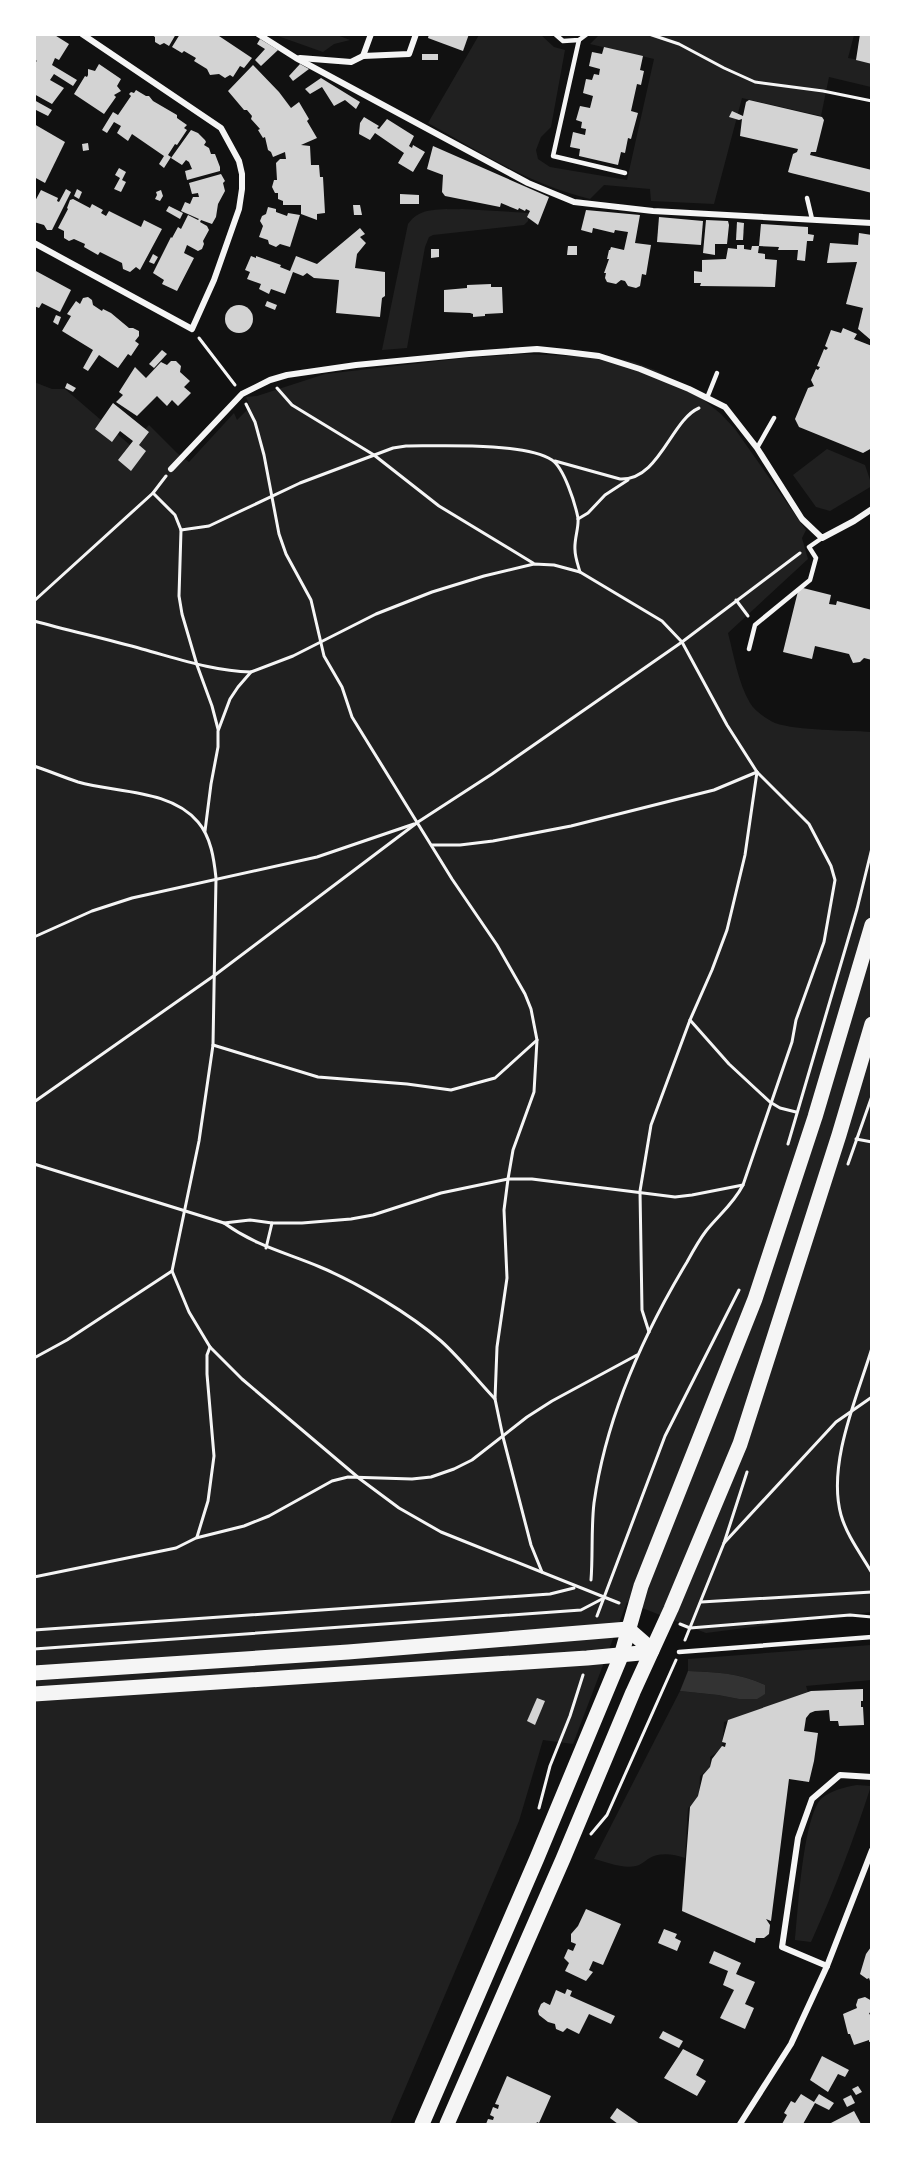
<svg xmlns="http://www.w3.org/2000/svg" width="906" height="2159" font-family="Jost,sans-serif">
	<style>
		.green { fill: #202020 }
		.water { fill: #333 }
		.building { fill: #d3d3d3 }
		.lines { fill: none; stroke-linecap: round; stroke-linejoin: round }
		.path { stroke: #f5f5f5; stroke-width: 3 }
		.service { stroke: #f5f5f5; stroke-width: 4.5 }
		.minor { stroke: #f5f5f5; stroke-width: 6 }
		.primary { stroke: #f5f5f5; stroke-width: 15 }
	</style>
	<rect width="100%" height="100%" fill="#111"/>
	<g class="green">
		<polygon points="275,35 337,35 350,40 334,44 323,52"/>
		<path d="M479 35H541L554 47 565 50 551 127 541 137 536 150 538 159 550 167 627 180 654 59 590 44 599 35H854L848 58 871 62V87L829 77 821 116 742 98 714 204 651 201 650 189 604 185 590 199C529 184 482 153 428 123Z"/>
		<path d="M462 209 529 213 528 221 524 225 433 235 429 237 425 247 407 348 382 350 408 224C420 206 442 210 462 209Z"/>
		<path d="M524 354 615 358 634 362 655 370 689 388 721 414 735 429 806 530 802 538 808 559 728 633C734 656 738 682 750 703 755 711 766 719 775 723 798 731 846 730 871 732V1612L706 1633 627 1602 573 1744 543 1740 519 1821 390 2124H35L34 382 52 389H65L130 445 149 425 177 453 189 462 234 413 237 420 250 407 246 397 257 396 325 374 465 358Z"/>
		<polygon points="827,449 865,465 872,486 830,511 816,507 793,475"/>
		<path d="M871 1645V1680L806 1686 808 1692 724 1722 722 1749 710 1757V1768L700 1776 699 1799 688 1808 685 1858C673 1854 659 1852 648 1859 644 1862 640 1865 636 1866 622 1869 607 1862 594 1859L680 1691 718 1695 739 1699 765 1685C741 1673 715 1672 688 1671V1659Z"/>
		<path d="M857 1785 871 1786C854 1839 834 1891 811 1942L795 1940C798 1911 803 1815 822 1798 832 1790 845 1787 857 1785Z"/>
	</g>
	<path class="water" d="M688 1671C715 1672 741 1673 765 1685V1694L757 1699H739L718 1695 680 1691Z"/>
	<g class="building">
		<polygon points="34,34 53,34 69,44 59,60 55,58 52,65 77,80 73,86 54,74 50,80 64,88 52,104 34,94 34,63 37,61 34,59"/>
		<polygon points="151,34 176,34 169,46 164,43 160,45 155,42 155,37"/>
		<polygon points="180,34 216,34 252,58 244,68 240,66 233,77 230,75 225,78 219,74 210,75 207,69 194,61 196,58 184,51 182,53 172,47"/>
		<polygon points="429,34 469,34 463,51 428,38"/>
		<polygon points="860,34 872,34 872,64 856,60"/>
		<polygon points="260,39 278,50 261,66 255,60 265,49 257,44"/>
		<polygon points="604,47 643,56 640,70 644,71 641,85 637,84 631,111 638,113 631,139 628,138 625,153 621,152 618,165 579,156 580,149 570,147 573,132 585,135 586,129 581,128 582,122 576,120 580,106 590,108 593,96 583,93 586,79 592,80 594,74 599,75 600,69 589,66 592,52 602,54"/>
		<rect x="422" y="54" width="16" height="6"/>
		<polygon points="99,64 121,79 117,86 121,91 114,95 116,97 104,114 74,94 85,76 87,77 88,75 88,69 95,71"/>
		<polygon points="300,64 309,69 293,81 289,76"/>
		<polygon points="253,65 279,92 291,108 299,102 309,119 307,121 317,138 301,145 310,146 311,165 319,165 320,177 323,177 325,213 317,214 317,220 301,214 301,205 283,205 283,201 278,199 278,193 275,193 272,187 274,180 277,180 276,163 280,159 286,159 285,152 273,157 271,152 268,150 265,137 263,138 258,130 260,129 251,119 252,116 247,110 244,110 228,91"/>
		<polygon points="321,78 360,102 356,109 345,100 334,106 322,87 310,94 305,89"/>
		<polygon points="136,90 146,96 149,96 153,101 177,115 177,118 187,125 184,128 187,130 177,145 175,144 168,155 171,157 164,168 159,164 164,156 132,134 128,141 117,133 121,126 114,122 107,133 102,130 113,112 118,115 131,96 129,94 131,92 134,93"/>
		<polygon points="34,100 52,110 48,116 34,109"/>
		<polygon points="749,100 822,117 824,120 816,152 811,152 810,155 872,170 872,193 791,173 788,172 793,154 797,152 798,149 740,136 742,119 739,120 729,117 732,111 743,116 746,102"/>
		<polygon points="364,117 379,126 377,128 379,129 387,119 414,136 409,146 412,148 413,145 425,152 413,172 398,163 404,153 375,133 370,140 359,134 360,123"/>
		<polygon points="34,124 65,142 45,183 34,177"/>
		<polygon points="191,130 198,133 205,140 206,142 204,145 209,148 211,154 215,154 220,167 220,171 187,180 185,171 192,169 189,162 186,160 182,165 171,158"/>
		<polygon points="88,143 89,150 83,151 82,144"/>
		<polygon points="433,146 549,197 538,225 527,217 530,211 526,209 525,211 519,208 518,210 501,203 500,207 445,196 442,192 443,175 427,169"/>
		<polygon points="119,168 126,172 122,180 126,182 121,192 114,189 120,178 115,175"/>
		<polygon points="221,174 225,181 223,183 225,191 218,204 216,217 212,224 201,220 200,222 207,226 209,230 203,241 204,244 202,249 198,251 187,245 184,253 194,258 177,291 162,284 164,280 153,273 171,237 172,238 178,227 181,229 188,215 198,220 199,219 181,211 185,202 190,204 193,197 199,197 198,193 192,194 189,183"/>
		<polygon points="66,189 71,192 52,230 47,230 44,225 34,222 34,203 41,190 58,198 57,201 59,202"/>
		<polygon points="77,189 82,192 79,199 74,196"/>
		<polygon points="161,190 163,196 160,201 155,199 157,195 156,192"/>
		<polygon points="400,194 419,195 419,204 400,204"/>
		<polygon points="73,199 90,208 92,204 103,210 101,213 106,216 109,211 141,227 144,220 162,229 140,270 136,267 130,272 123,269 122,263 100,252 98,255 84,247 85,244 74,239 69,241 64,238 64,231 58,228 68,209 67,208 70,200"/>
		<polygon points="353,205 360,205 362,215 354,215"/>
		<polygon points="169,206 183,213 180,219 166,211"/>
		<polygon points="268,207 276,209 276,212 287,216 288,213 300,215 290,247 280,244 276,247 269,244 268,240 259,237 263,226 260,221 262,216 266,214"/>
		<polygon points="586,210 640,215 635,243 651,245 646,275 642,274 640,286 636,288 628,286 625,281 621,280 616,284 607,282 605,278 606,273 604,273 609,259 607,259 609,250 610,250 611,247 624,250 628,232 615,230 614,233 593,228 592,233 581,230"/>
		<polygon points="659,217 703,221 701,245 657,242"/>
		<polygon points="706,220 728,221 729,225 727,244 715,244 715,255 703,253"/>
		<polygon points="737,222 744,223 743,240 736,240"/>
		<polygon points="761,224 808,227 808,234 814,235 813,241 807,241 805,261 797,260 798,250 778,250 779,247 759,246"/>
		<polygon points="360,228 365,234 360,237 366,243 357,254 355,268 385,272 385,296 382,298 380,317 336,313 339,280 314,278 307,273 303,276 293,272 285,294 271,289 269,294 259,289 261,284 247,279 250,272 245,270 251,256 256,258 256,256 281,265 280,267 290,271 296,256 317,264"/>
		<polygon points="859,233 872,235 872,341 858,329 863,308 846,304 857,262 827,263 830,243 858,245"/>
		<polygon points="737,245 744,245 744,249 751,250 752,246 759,246 758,253 765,254 765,259 777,260 775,287 700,286 701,283 694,283 694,271 702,272 702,260 726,259 728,248 737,249"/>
		<polygon points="568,246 577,246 577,255 567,255"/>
		<polygon points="431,249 439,249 439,257 431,258"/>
		<polygon points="153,254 158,257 154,264 149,262"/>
		<polygon points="34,270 71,290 60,312 42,303 39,308 34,306"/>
		<polygon points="491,284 491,287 502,287 503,313 485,314 485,316 473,317 473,314 470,313 444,312 444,290 467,288 467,285"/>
		<polygon points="88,297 92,300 93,305 102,311 103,309 111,313 129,328 133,328 139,331 139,336 135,341 139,344 131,356 128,354 118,368 99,355 88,371 83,368 93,350 62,331 71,316 67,314 76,301 80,304 83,298"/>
		<polygon points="267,301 277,305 275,310 265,306"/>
		<circle cx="239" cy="319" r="14"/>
		<polygon points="56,315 61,317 58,325 53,322"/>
		<polygon points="843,328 857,334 854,339 872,346 872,448 863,453 799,427 795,419 808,388 814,386 811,380 816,369 818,370 820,367 817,366 824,349 826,350 828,348 825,346 831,330 841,333"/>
		<polygon points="162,350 167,354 154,368 149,364"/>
		<polygon points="171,361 176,361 181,366 180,372 190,381 184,387 191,393 178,406 172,400 167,406 157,396 137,416 116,402 123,395 119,392 135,367 146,378 161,362 167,365"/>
		<polygon points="67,383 76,388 73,392 65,388"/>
		<polygon points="113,403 149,432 139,445 146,451 131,471 118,460 133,441 120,431 112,442 95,429"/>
		<polygon points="799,587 831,595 829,604 836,605 837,601 872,610 872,660 864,658 860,662 853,663 849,654 815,646 812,659 783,652"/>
		<polygon points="863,1689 863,1701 861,1701 861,1707 863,1707 864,1725 839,1726 838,1721 830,1721 829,1710 815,1711 810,1713 806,1718 804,1731 818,1733 814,1761 809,1782 789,1779 771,1921 766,1919 770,1925 769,1934 764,1938 756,1938 755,1943 682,1911 690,1807 698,1796 703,1775 710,1767 712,1759 722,1746 725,1747 726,1743 722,1742 728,1720 811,1691"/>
		<polygon points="537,1698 545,1701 535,1725 527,1721"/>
		<polygon points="586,1909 621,1924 603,1965 593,1961 589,1970 593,1972 586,1981 565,1971 569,1963 564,1958 568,1949 573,1951 576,1944 571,1942 571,1934 578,1926"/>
		<polygon points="664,1929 677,1934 675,1938 681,1941 677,1951 658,1943"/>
		<polygon points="871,1947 872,1984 871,1984 869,1978 867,1979 860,1974 866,1954"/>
		<polygon points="714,1951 741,1963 736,1974 755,1982 745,2004 754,2008 745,2029 720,2018 734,1990 723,1985 728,1971 709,1963"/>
		<polygon points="567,1989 572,1991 570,1996 615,2016 611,2024 589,2014 579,2034 567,2028 563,2032 556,2029 555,2024 548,2022 539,2015 538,2011 541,2004 544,2002 550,2005 556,1990 565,1994"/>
		<polygon points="865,1997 872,2001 872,2012 869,2013 872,2019 872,2041 869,2042 869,2040 854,2045 850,2034 848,2034 843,2014 857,2008 856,2005 858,1999"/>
		<polygon points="663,2031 683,2041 679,2048 659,2038"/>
		<polygon points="683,2049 704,2060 696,2075 706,2081 697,2096 664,2078"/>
		<polygon points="822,2056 849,2070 845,2077 838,2074 828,2092 810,2080"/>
		<polygon points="507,2076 551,2096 539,2123 537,2122 536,2124 486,2124 488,2119 493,2120 494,2117 490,2115 493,2107 498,2109 499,2105 495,2104"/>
		<polygon points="858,2086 862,2092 856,2095 852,2089"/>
		<polygon points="801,2094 814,2102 819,2094 834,2103 829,2110 815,2103 803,2124 782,2124 787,2115 784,2113 791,2101 795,2103"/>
		<polygon points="851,2095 855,2103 847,2107 843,2099"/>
		<polygon points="617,2108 640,2124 618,2124 610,2118"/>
		<polygon points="854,2111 861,2124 829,2124"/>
	</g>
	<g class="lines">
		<g class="path">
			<polyline points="649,34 679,44 724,68 755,82 823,91 872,101"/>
			<polyline points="199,338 235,385"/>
			<polyline points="277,388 292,405 374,455 439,506 533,563"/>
			<polyline points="246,404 255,422 264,455 279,534 286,554 311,600 324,656 342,687 352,717 452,879 497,945 525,994 531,1009 537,1040 534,1092 513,1150 508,1179 504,1210 507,1278 497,1347 495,1399 503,1437 531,1545 542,1572"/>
			<path d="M555 461 620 479C659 481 671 420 699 408"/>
			<polyline points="153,493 175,515 181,530 179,596 182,614 197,665 212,706 218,729"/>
			<polyline points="578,519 588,513 605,495 628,480"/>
			<path d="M181 530 209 526 300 483 393 448 406 446C440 446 524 442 552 460 564 468 575 503 578 518 579 528 574 539 575 550 575 557 578 565 580 572"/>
			<polyline points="736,600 748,616"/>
			<polyline points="34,601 153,493 166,476"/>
			<path d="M34 621C70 631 107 639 142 649 179 659 213 671 251 672"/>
			<path d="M34 766C49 771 63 777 78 782 116 793 170 789 198 822 211 837 214 859 216 878L213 1045 199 1141 172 1271 189 1312 210 1347 242 1379 360 1479 399 1508 441 1532 619 1603"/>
			<path d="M205 831 211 784 218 747V731L230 699 238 687 251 672 293 656 376 614 432 592 484 576 534 564 554 565 580 572 662 621 682 642 727 725 757 772 809 824 831 866 835 880 824 942 796 1020 792 1042 743 1185C734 1203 719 1215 706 1231 699 1240 693 1251 687 1262 643 1335 606 1417 594 1503 591 1529 593 1555 591 1580"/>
			<polyline points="432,845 460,845 493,841 571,826 714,790 757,772"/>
			<polyline points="34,937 92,911 132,898 317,857 414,824"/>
			<polyline points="690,1020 729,1064 770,1102 780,1108 796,1112"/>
			<polyline points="213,1045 318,1077 407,1084 451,1090 495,1078 537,1040"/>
			<polyline points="34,1102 215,975 418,822 492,774 682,642 800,553"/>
			<polyline points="856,1139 872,1142"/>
			<polyline points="788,1144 857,909 872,848"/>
			<path d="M34 1164 224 1223C256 1246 284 1252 320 1267 358 1283 410 1314 441 1341 460 1358 477 1380 495 1399"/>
			<polyline points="848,1164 872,1096"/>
			<polyline points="872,1199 872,1211"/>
			<polyline points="224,1223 250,1220 272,1223 302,1223 351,1219 373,1215 441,1193 508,1179 532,1179 675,1197 692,1195 743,1185"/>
			<polyline points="266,1248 272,1223"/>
			<polyline points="649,1332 642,1310 640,1191 651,1125 690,1020 712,970 727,930 745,855 757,772"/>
			<path d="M872 1348C857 1397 827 1464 841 1515 847 1536 861 1554 872 1573"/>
			<polyline points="34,1358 67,1340 172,1271"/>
			<polyline points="197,1537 208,1501 214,1456 207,1374 207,1355 210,1347"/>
			<polyline points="724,1543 836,1422 872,1397"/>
			<polyline points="34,1577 176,1548 196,1538 244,1526 269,1516 332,1481 348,1477 412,1479 431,1477 454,1469 472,1460 527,1417 552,1401 637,1355"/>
			<polyline points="701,1602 872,1592"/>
			<polyline points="597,1616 665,1436 739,1290"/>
			<polyline points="680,1624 690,1628 850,1615 872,1617"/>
			<polyline points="34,1630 550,1594 574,1588"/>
			<polyline points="685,1640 724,1543 747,1472"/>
			<polyline points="34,1649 581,1610 602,1599"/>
			<polyline points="539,1808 550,1766 570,1716 583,1675"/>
			<polyline points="591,1834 607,1815 676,1660"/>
		</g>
		<g class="service">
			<polyline points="555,34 563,41 579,40 587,34"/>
			<polyline points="579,40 553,156 625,173"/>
			<polyline points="807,198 812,219"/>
			<polyline points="707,398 717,373"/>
			<polyline points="757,448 774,418"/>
			<polyline points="749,649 755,625 810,580 816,558 809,547 822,538"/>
			<polyline points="679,1652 872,1637"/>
		</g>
		<g class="minor">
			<polyline points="258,34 296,58 528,183 574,202 653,211 872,223"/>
			<polyline points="363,56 371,34"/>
			<polyline points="300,58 351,62 363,56 409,54 416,34"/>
			<polyline points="34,243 192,329 214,280 239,209 242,189 242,174 239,161 221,128 82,34"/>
			<polyline points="171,469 242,394 270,380 287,375 356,365 469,354 537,349 566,352 599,356 640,369 689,389 725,407 757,448 802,519 822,538 854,521 872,509"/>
			<polyline points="827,1966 782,1947 798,1838 812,1799 840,1775 872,1777"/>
			<polyline points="740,2124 791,2044 827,1966 872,1850"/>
		</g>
		<g class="primary">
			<polyline points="34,1673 348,1652 628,1629 652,1650"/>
			<polyline points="34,1694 587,1658 651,1652"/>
			<polyline points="422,2124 537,1858 621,1656 641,1586 755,1299 815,1117 872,925"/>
			<polyline points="447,2124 563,1859 633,1692 671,1609 740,1444 839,1135 872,1024"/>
		</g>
	</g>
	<rect width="906" height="2159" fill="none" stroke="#ffffff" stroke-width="72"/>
</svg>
